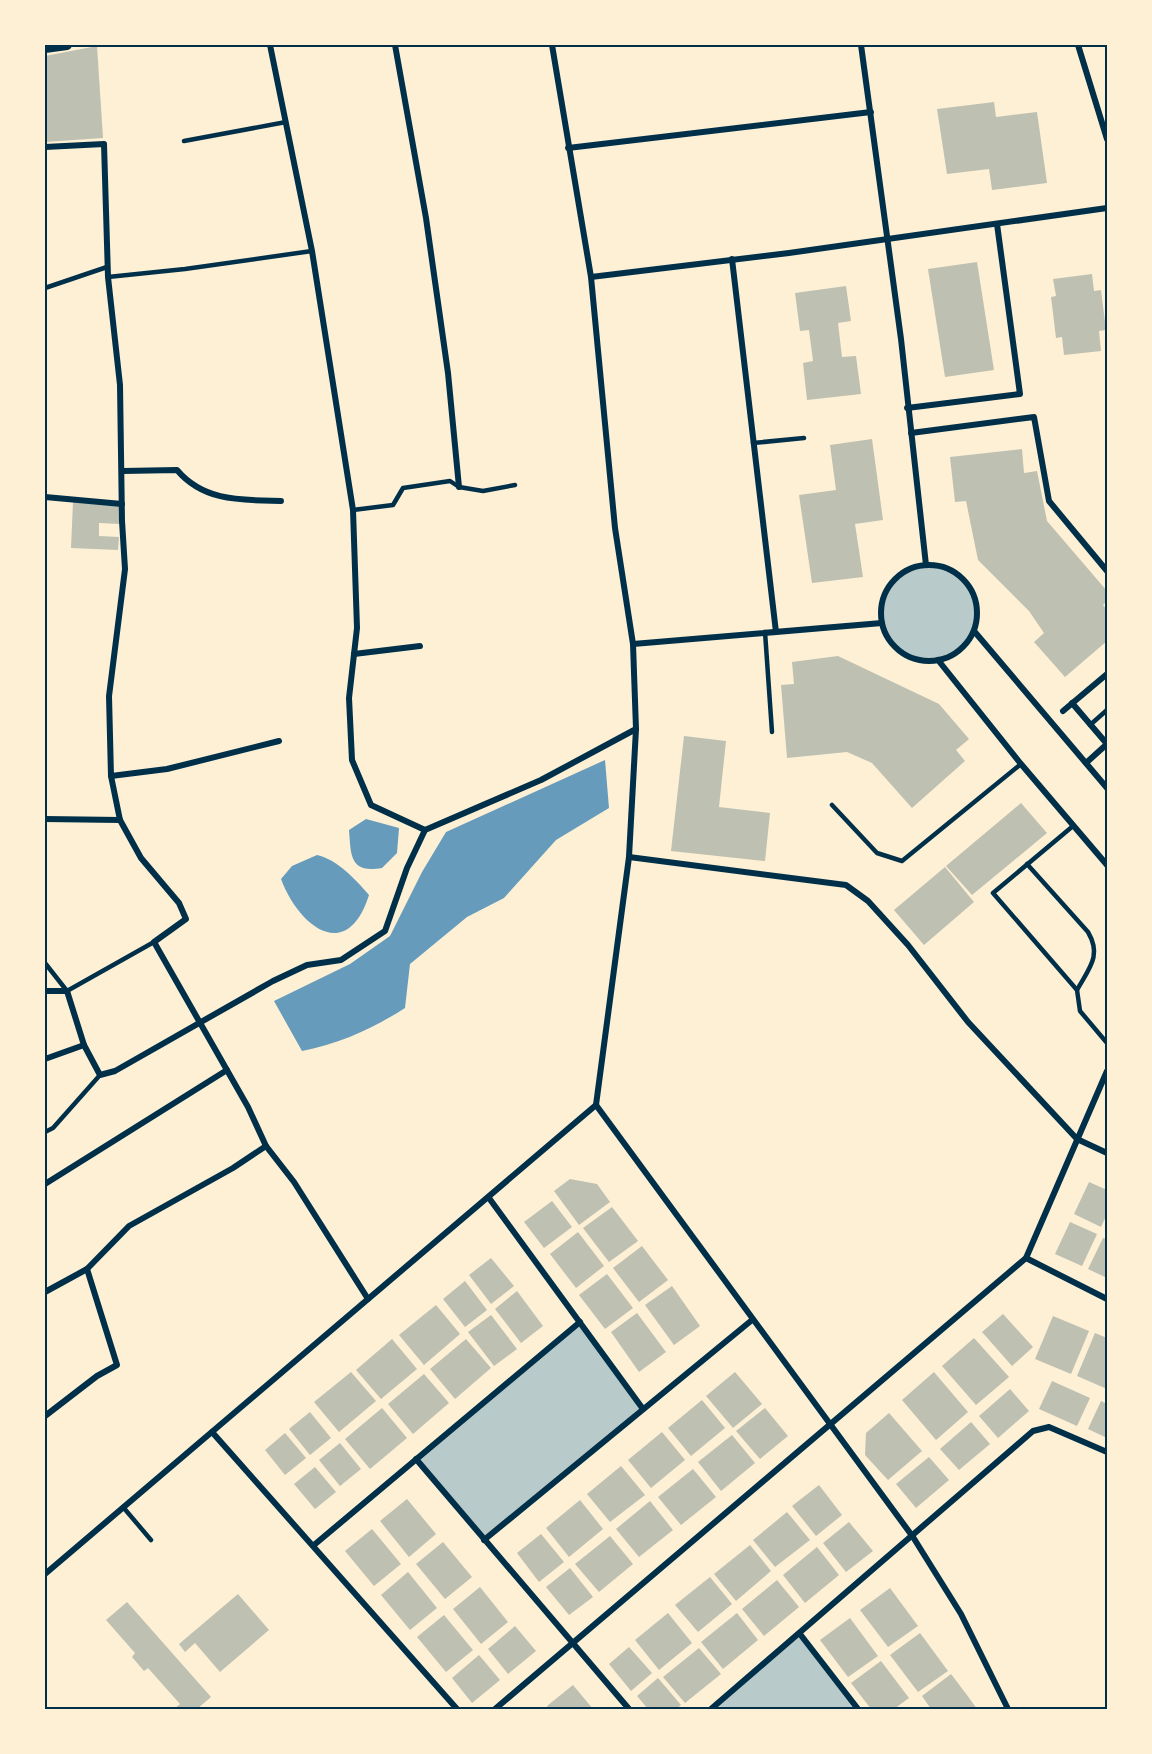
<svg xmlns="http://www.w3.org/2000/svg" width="1152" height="1754" font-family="'Times New Roman',serif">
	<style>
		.green { fill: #b9caca }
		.water { fill: #669bbc }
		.building { fill: #bec0b2 }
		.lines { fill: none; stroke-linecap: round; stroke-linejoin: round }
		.service { stroke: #003049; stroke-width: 4.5 }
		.minor { stroke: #003049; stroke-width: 6 }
		.tertiary { stroke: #003049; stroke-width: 10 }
		.neatline { fill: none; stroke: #003049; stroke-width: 2 }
	</style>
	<rect width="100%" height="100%" fill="#fdf0d5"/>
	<g class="green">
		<circle cx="929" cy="613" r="48"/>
		<polygon points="580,1322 643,1409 484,1540 416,1459"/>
		<polygon points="800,1634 858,1709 711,1709"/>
	</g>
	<g class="water">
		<path d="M605 760 609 808 556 840 504 898 467 917 410 964 405 1008C372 1029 341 1043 302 1051L274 1001 350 964 390 936 422 872 446 832Z"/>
		<path d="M366 819 399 828 397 853 382 868C349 874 351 854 349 830Z"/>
		<path d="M317 855C338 860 355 879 369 895 347 964 299 927 281 879L292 866Z"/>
	</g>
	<g class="building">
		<polygon points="97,46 103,138 45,142 45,56"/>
		<polygon points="994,102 996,117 1037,112 1047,183 992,190 989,169 947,174 937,109"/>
		<polygon points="977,262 994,370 945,377 928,269"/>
		<polygon points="1092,274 1094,291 1101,290 1106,330 1099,331 1101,351 1064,355 1062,337 1056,338 1051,297 1056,296 1053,279"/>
		<polygon points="846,286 851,321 838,323 842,357 856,356 861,394 807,400 803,363 813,361 809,330 800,331 795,293"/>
		<polygon points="872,439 883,520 855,524 863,577 812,583 799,495 836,490 830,445"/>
		<polygon points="1022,449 1024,473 1037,471 1047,521 1107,591 1107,601 1103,605 1107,610 1107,641 1065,677 1034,642 1044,633 1029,611 978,560 966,501 955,502 950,457"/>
		<polygon points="73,502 121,504 120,524 99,523 99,536 119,537 118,550 71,548"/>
		<polygon points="838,656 939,704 969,739 956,750 965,761 912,808 872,763 847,752 787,758 781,685 794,684 792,662"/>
		<polygon points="684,736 726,741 719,807 770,813 765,861 671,851"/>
		<polygon points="1021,803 1047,833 972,895 946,866"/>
		<polygon points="945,867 974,902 924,945 894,910"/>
		<polygon points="570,1179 597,1184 610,1202 579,1225 554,1191"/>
		<polygon points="1089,1182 1107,1190 1107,1214 1101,1227 1074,1214"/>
		<polygon points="552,1201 572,1227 544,1248 524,1222"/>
		<polygon points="612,1207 638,1241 609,1262 583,1228"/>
		<polygon points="1070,1222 1097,1234 1082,1266 1055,1254"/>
		<polygon points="578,1232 604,1266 576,1288 550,1254"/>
		<polygon points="1103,1238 1107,1239 1107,1278 1088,1269"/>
		<polygon points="642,1246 668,1280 639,1302 613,1268"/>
		<polygon points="491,1258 514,1286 491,1304 469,1275"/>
		<polygon points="607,1274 633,1308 605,1329 579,1295"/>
		<polygon points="465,1281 487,1310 465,1327 443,1299"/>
		<polygon points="672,1286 700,1326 674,1345 645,1305"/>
		<polygon points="517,1291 543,1326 521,1343 495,1309"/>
		<polygon points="436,1305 460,1334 424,1365 399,1335"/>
		<polygon points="637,1313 666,1352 639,1372 611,1332"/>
		<polygon points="1003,1314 1033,1347 1012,1366 982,1332"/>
		<polygon points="491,1315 517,1349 494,1366 468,1332"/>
		<polygon points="1053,1316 1089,1331 1071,1374 1035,1359"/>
		<polygon points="1095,1333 1107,1338 1107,1389 1077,1376"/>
		<polygon points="974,1338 1009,1377 976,1405 942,1366"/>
		<polygon points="392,1339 417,1369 381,1399 356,1370"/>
		<polygon points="466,1339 491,1368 455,1399 430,1369"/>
		<polygon points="351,1372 376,1401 339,1432 314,1402"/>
		<polygon points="735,1372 762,1404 733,1428 706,1396"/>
		<polygon points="934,1372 968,1412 936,1440 902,1400"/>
		<polygon points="424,1374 449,1403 413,1434 388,1404"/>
		<polygon points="1052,1381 1090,1398 1077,1426 1039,1409"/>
		<polygon points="1010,1389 1029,1411 998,1438 979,1416"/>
		<polygon points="702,1400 725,1428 691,1456 668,1428"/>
		<polygon points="1101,1401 1107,1404 1107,1438 1088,1429"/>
		<polygon points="382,1408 407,1438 370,1469 345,1439"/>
		<polygon points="765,1408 788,1436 760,1459 736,1431"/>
		<polygon points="310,1412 331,1438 310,1455 289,1429"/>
		<polygon points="889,1413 922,1451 888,1480 865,1455 866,1433"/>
		<polygon points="971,1422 990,1444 959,1470 940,1449"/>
		<polygon points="662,1432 685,1460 651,1488 628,1460"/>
		<polygon points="285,1433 306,1458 285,1475 265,1450"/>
		<polygon points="732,1435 755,1463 721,1491 698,1462"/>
		<polygon points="340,1443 361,1469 340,1486 319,1460"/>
		<polygon points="929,1457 949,1480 916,1508 896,1484"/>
		<polygon points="621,1466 645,1495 610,1522 587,1494"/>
		<polygon points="315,1467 336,1492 315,1509 294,1484"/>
		<polygon points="693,1469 716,1497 681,1525 658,1497"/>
		<polygon points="819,1485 842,1515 816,1536 792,1506"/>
		<polygon points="407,1499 436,1534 409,1557 380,1521"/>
		<polygon points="580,1500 603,1529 569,1557 546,1528"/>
		<polygon points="650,1501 673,1530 639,1557 616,1529"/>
		<polygon points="787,1512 810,1540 775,1567 753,1540"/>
		<polygon points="849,1522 873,1551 846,1572 823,1543"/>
		<polygon points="372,1529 401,1564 374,1586 345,1551"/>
		<polygon points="541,1534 564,1562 539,1582 517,1553"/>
		<polygon points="610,1536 633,1564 599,1592 575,1564"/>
		<polygon points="443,1542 472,1577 445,1599 416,1564"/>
		<polygon points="750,1545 771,1571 736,1601 714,1574"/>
		<polygon points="817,1547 839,1575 805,1603 783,1575"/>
		<polygon points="570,1568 593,1597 569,1615 546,1587"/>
		<polygon points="408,1572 437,1608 410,1630 381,1595"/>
		<polygon points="710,1577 732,1604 698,1632 675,1605"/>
		<polygon points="777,1580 799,1607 764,1636 742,1609"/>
		<polygon points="480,1587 508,1622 481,1644 453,1609"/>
		<polygon points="890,1588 918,1626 888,1647 860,1610"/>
		<polygon points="238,1594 269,1630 220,1672 195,1643 185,1652 179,1644"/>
		<polygon points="127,1602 211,1697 197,1709 174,1709 180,1704 148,1668 144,1671 132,1657 135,1653 106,1620"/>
		<polygon points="668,1613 692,1643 659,1670 635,1640"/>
		<polygon points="737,1613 758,1640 723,1669 701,1642"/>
		<polygon points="444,1615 473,1650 446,1672 417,1637"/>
		<polygon points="850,1618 878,1656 848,1677 820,1640"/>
		<polygon points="515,1626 536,1651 508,1674 488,1649"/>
		<polygon points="920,1633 948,1671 918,1692 890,1655"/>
		<polygon points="629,1647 652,1673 631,1691 609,1664"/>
		<polygon points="699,1648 721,1674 685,1703 663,1677"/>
		<polygon points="479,1655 500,1680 472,1703 452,1678"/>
		<polygon points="881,1661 909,1698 894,1709 871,1709 851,1683"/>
		<polygon points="951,1674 967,1695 977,1709 931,1709 922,1696"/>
		<polygon points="658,1678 681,1705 676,1709 648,1709 637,1696"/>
		<polygon points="573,1685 593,1709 550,1709 547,1706"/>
	</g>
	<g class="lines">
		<g class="service">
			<polyline points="184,141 286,122"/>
			<polyline points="108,277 185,269 312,251"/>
			<polyline points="45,288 107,267"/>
			<polyline points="753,443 804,438"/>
			<polyline points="353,510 393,505 403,488 450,481 459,487 483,491 515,485"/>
			<polyline points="765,632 772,732"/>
			<polyline points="1090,725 1107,710"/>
			<polyline points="832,805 877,853 902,861 1021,764"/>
			<polyline points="1073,826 993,893 1077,990 1080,1011 1107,1043"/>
			<path d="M1027 864 1088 932C1102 956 1089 968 1077 990"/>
			<polyline points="45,963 67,991 154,942"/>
			<polyline points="45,1132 53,1128 100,1075"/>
			<polyline points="123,1507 151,1540"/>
		</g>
		<g class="minor">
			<polyline points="270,45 312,251 353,510 357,628 349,698 352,760 371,805 425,830"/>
			<polyline points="395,45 426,218 448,373 459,487"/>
			<polyline points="861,45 901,339 926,565"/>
			<polyline points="1078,45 1107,139"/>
			<polyline points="45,147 104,144 108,277 120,385 122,521 125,569 109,696 111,776 120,820 141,858 179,903 186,919 154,942 248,1107 266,1146 294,1182 368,1299"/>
			<polyline points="568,148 871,112"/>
			<polyline points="732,259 776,632"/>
			<polyline points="591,277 789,253 1107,208"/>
			<polyline points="907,408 1020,394 997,224"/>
			<polyline points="911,433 1034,417 1049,501 1107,571"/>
			<path d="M123 471 177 470C204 502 242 500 281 501"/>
			<polyline points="45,497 122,504"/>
			<circle cx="929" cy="613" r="48"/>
			<polyline points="974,631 1107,788"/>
			<polyline points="633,644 882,623"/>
			<polyline points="354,654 420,646"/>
			<polyline points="938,660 1021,764 1107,865"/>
			<polyline points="1072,703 1107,744 1086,763"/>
			<polyline points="1063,711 1107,674"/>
			<polyline points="111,776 167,769 279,741"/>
			<polyline points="45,819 120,820"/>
			<polyline points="629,857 846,885 868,901 908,945 968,1022 1077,1139 1107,1153"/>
			<polyline points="45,991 67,991 84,1045 100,1075 115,1071 273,981 307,965 341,960 385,931 407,868 425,830 541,780 636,729"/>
			<polyline points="45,1059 84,1045"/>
			<polyline points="596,1105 913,1537 961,1614 1008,1709"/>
			<polyline points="45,1184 227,1070"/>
			<polyline points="489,1198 643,1409"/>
			<polyline points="1026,1258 1107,1299"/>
			<polyline points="45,1292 87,1269 129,1226 233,1168 266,1146"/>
			<polyline points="45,1416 97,1376 117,1365 87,1269"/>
			<polyline points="212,1432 457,1709"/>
			<polyline points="416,1459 629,1709"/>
			<polyline points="484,1540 752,1320"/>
			<polyline points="314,1545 580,1322"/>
			<polyline points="45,1574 596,1105 629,857 636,729 633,644 615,528 591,277 552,45"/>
			<polyline points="800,1634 858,1709"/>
			<polyline points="495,1709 1026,1258 1107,1071"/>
			<polyline points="711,1709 1033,1431 1049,1427 1107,1452"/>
		</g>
		<polyline class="tertiary" points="45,48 67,45"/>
	</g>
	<rect width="1152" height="1754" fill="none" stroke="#fdf0d5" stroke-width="93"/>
	<rect x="46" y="46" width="1060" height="1662" class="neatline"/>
</svg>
